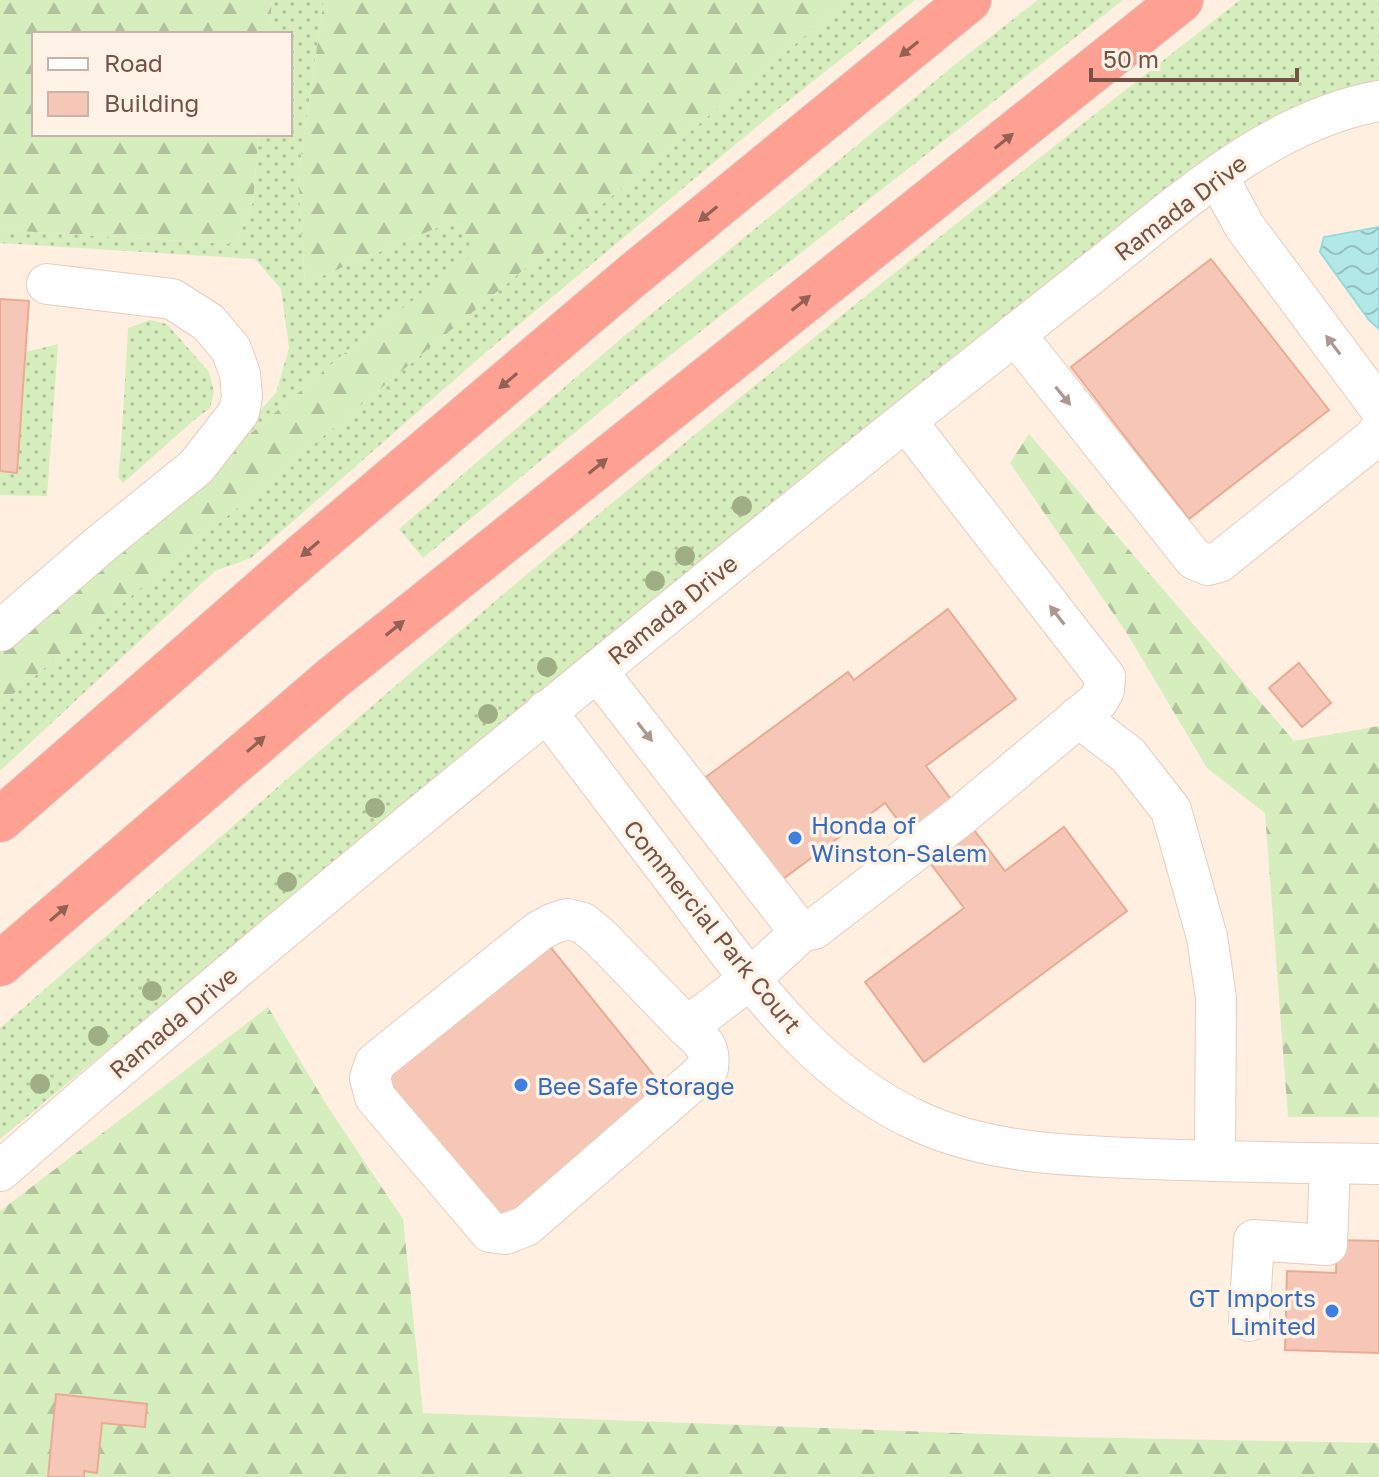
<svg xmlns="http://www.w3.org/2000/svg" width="1379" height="1477" font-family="'Golos Text',sans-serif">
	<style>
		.grass { fill: url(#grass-dots) }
		.forest { fill: url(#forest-firs) }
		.water { fill: url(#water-waves); stroke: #99d9dc; stroke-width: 2 }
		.building { fill: #f6c7b6; stroke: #eaab95; stroke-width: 2 }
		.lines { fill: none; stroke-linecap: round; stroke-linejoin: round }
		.minor-casing { stroke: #e5ccbe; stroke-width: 42 }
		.highway-casing { stroke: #dcd2cf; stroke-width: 46 }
		.minor { stroke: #fff; stroke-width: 40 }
		.highway { stroke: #fea192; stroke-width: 44 }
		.tree { fill: #a0ae85 }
		.oneway { fill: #926154 }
		.oneway2 { fill: #ad978f }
		.shop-dot { fill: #3f7fe0; stroke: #fff3e8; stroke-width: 3 }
		.labels { text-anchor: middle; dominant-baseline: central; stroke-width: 7; stroke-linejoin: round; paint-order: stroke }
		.street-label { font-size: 24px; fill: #775145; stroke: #fff3e8 }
		.shop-label { font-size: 24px; fill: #366cbe; stroke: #fff3e8; text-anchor: start }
	</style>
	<defs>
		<pattern id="grass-dots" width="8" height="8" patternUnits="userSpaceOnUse" patternTransform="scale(2)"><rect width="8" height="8" fill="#d6edbe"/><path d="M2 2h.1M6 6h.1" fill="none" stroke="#b2c29c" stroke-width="1.8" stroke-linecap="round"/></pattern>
		<pattern id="forest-firs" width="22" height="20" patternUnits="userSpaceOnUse" patternTransform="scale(2)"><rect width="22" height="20" fill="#d6edbe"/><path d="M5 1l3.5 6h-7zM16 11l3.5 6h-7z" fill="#b2c29c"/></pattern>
		<pattern id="water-waves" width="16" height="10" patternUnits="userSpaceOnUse" patternTransform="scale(2)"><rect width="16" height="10" fill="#b3e8e9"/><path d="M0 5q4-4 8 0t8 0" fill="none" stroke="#96bebf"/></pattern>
	</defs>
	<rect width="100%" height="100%" fill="#feefe0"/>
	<g class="grass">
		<polygon points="272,0 324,0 298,176 305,283 458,219 475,254 353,346 201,476 276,393 289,348 281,289 255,259 0,243 0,230 235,244 253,202 259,134 290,134 290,34 269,34"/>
		<polygon points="848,0 915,0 772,114 485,353 251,558 215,571 0,771 0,705"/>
		<polygon points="1038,0 1123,0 630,387 423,558 399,529 623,337 963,58"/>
		<path d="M1240 0H1379V83L1357 86 421 791 0 1139V1028C216 841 431 652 652 470 845 310 1043 155 1240 0Z"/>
		<polygon points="150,320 167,324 209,372 214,392 210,408 193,421 123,483 118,477 121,449 128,328"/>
		<polygon points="58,344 47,496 0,495 0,471 17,472 26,352"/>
	</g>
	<g class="forest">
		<polygon points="0,0 272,0 269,34 34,34 34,134 259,134 253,202 235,244 0,230"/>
		<polygon points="324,0 848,0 0,705 0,647 353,346 474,254 458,219 305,283 298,176"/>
		<polygon points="1029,434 1294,741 1379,726 1379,1117 1288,1117 1265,813 1207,768 1128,635 1010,463"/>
		<polygon points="268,1007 326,1104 403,1219 423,1413 1066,1437 1379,1443 1379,1477 0,1477 0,1211"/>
	</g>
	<polygon class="water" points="1379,227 1379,329 1369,320 1320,252 1324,237"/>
	<g class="building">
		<polygon points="1211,259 1329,410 1189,519 1071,367"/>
		<polygon points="0,299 29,301 17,473 0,471"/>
		<polygon points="948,609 1016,699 926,766 1005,871 1064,827 1127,911 924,1062 865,982 964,908 885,803 783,879 706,777 848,672 854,680"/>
		<polygon points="1299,663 1331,703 1302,727 1269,688"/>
		<polygon points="548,944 665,1089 495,1226 377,1081"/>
		<polygon points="1337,1240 1379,1241 1379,1353 1285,1350 1287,1271 1336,1273"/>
		<polygon points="56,1394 147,1404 145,1427 102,1423 97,1473 84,1471 84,1477 48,1477"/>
	</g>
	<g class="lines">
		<g class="minor-casing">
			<g id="minor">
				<polyline points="1219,175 1229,198 1245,227 1379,407"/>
				<polyline points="1015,334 1194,559 1208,565 1219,562 1373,439 1379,431"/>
				<polyline points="0,631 102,543 196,467 239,412 242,397 240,374 231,349 208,322 172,299 47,284"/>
				<polyline points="597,671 793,923 802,931 814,929 963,814 1098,701 1104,690 1105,677 906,421"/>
				<path d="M546 711C591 771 637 830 682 890 749 979 817 1077 922 1123 994 1155 1078 1156 1155 1159 1230 1162 1304 1163 1379 1164"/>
				<polyline points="1078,717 1128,755 1171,810 1207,937 1216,998 1215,1161"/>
				<path d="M687 1027 600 937 583 923 567 919 552 924 539 931 375 1063 370 1078 375 1097 490 1232 505 1234 526 1226 708 1068C711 1046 702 1041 687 1027L750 979 802 931"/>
				<path d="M0 1171C290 918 589 677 888 435 957 380 1026 326 1095 271 1180 204 1269 121 1379 101"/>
				<polyline points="1249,1321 1254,1240 1327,1245 1330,1164"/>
			</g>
		</g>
		<g class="highway-casing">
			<g id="highway">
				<polyline points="0,820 301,557 632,276 969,0"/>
				<polyline points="0,964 334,677 1181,0"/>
			</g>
		</g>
		<use href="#minor" class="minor"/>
		<use href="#highway" class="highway"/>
	</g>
	<g class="tree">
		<circle cx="742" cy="506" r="10"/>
		<circle cx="685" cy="556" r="10"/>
		<circle cx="655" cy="581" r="10"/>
		<circle cx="547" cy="667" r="10"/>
		<circle cx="488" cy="714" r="10"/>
		<circle cx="375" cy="808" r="10"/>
		<circle cx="287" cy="882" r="10"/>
		<circle cx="152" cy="991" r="10"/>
		<circle cx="98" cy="1036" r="10"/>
		<circle cx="40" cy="1084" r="10"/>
	</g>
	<defs><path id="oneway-solid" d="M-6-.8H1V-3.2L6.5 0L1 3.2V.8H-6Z" transform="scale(2)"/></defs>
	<g class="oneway">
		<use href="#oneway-solid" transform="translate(909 49) rotate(141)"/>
		<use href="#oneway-solid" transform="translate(1004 141) rotate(-39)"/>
		<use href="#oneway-solid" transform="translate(708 214) rotate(141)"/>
		<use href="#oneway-solid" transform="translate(801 303) rotate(-39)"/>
		<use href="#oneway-solid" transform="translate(508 381) rotate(140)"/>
		<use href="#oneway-solid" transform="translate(598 466) rotate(-39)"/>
		<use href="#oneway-solid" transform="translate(310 549) rotate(140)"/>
		<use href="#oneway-solid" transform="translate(395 628) rotate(-39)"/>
		<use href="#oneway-solid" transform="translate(256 744) rotate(-41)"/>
		<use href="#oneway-solid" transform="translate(59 913) rotate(-41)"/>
	</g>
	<g class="oneway2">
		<use href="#oneway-solid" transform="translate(1333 345) rotate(-127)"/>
		<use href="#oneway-solid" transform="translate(1063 396) rotate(51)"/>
		<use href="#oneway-solid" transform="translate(1057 615) rotate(-128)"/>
		<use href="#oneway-solid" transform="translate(645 732) rotate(52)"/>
	</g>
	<g class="shop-dot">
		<circle cx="795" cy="838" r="8"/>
		<circle cx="521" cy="1085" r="8"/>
		<circle cx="1332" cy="1311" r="8"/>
	</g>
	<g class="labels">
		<g class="street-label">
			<text transform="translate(1180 207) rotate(-37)">Ramada Drive</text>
			<text transform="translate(672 609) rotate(-39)">Ramada Drive</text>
			<text transform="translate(713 926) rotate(51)">Commercial Park Court</text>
			<text transform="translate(173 1022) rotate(-40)">Ramada Drive</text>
		</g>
		<g class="shop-label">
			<text x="811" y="824">Honda of<tspan x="811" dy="28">Winston-Salem</tspan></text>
			<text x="537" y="1085">Bee Safe Storage</text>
			<text x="1316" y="1297" text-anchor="end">GT Imports<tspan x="1316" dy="28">Limited</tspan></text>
		</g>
	</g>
	<rect x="32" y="32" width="260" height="104" fill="#fff3e8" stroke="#c9b2a7" stroke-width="2"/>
	<rect x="48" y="58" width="40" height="12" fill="#ffffff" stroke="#c9b2a7" stroke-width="2"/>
	<text x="104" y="72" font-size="24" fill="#775145">Road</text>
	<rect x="48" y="92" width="40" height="24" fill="#f6c7b6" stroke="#c9b2a7" stroke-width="2"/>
	<text x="104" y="112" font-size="24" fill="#775145">Building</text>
	<path d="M1091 68v12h206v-12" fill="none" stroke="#775145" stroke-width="4"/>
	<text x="1103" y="68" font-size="24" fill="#775145" stroke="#fff3e8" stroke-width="6" paint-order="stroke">50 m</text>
</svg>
